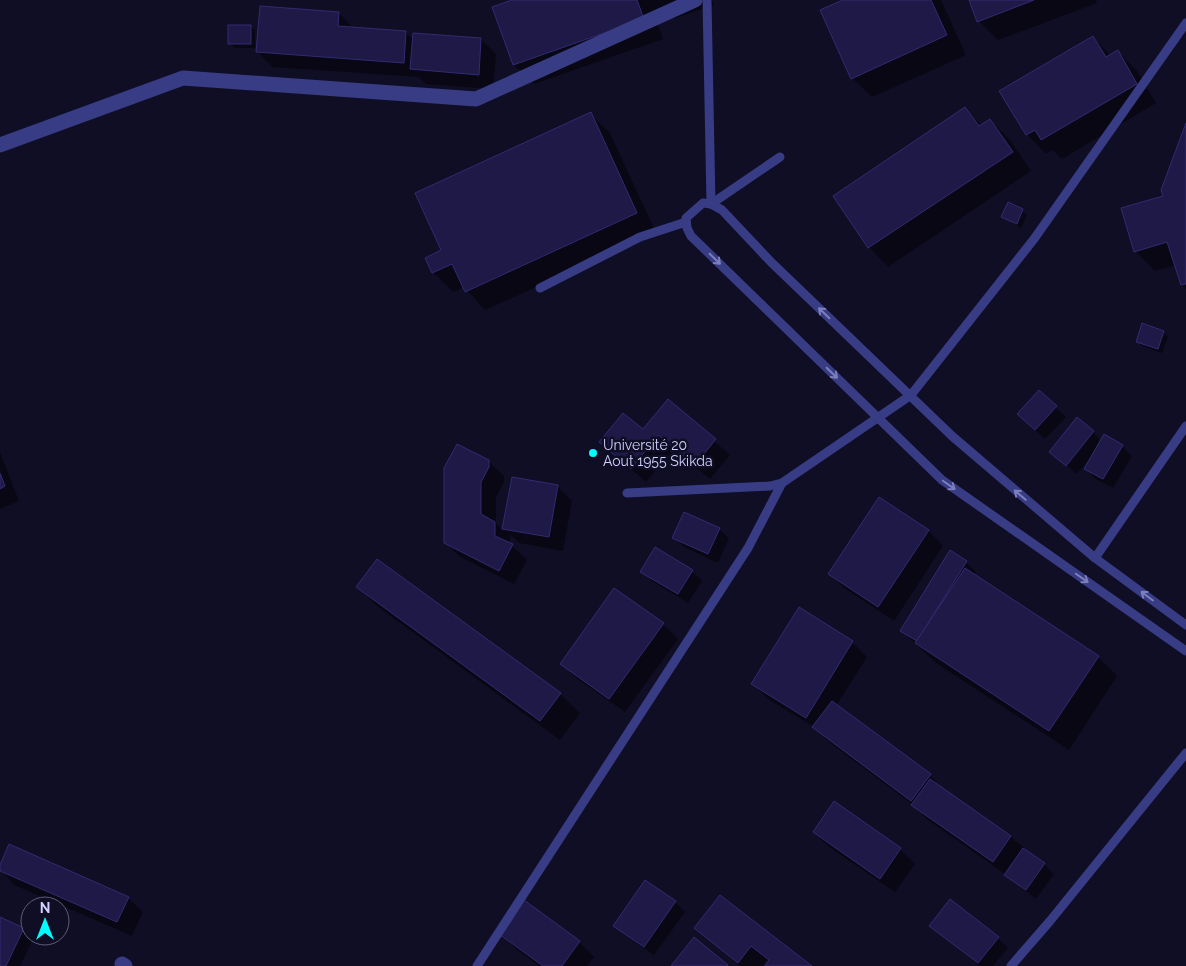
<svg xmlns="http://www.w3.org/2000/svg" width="1186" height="966" font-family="Raleway,sans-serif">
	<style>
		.shadow { fill: #0007 }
		.building { fill: #1e1946; stroke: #322b73 }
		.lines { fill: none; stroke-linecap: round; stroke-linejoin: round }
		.lane { stroke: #373c85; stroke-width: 9 }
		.street { stroke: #373c85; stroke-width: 15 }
		.oneway { stroke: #7d7fbc }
		.poi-dot { fill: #00fcfc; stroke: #0f0e25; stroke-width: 2 }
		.labels { text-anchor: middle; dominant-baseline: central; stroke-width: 5; stroke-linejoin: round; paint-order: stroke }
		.poi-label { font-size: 14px; fill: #d2d1ff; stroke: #0f0e25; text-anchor: start }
	</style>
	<rect width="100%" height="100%" fill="#0f0e25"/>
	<g class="shadow">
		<polygon points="516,0 712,0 714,5 675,18 667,10 654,14 663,39 534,84 514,65"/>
		<polygon points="846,0 941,0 966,55 872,97 852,78"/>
		<polygon points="971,0 1096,0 1097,3 998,40 979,21"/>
		<polygon points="339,13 353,28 406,32 413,40 481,39 496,54 493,89 426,84 419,77 272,67 258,52"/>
		<polygon points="250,26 255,30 255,48 234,48 230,43"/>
		<polygon points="1093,37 1111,56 1118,52 1137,71 1156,103 1062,159 1053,150 1046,154 1027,134"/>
		<polygon points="965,109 982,126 990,120 1010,140 1031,171 888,267 869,247 834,197"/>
		<polygon points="590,114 610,133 656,233 485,310 464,287 453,292 433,272 443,251"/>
		<polygon points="1186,126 1186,289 1182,285 1176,265 1155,271 1136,252 1122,209 1165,196"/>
		<polygon points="1009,204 1027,215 1021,228 1003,217"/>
		<polygon points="1163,332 1168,337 1162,353 1142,346 1137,342"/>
		<polygon points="1039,392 1066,417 1045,439 1029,424"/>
		<polygon points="668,401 730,455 710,479 674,449 646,482 601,442 643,431"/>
		<polygon points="1093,432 1101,441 1122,446 1132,456 1113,488 1095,479 1086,469 1090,458 1077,474 1061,461"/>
		<polygon points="0,452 19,501 0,509"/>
		<polygon points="488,461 504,476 504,482 496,497 496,523 503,531 513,478 557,486 572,501 563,551 519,543 510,534 510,544 527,560 514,584 460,557 445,542"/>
		<polygon points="879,498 929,531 943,546 894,621 844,588 829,573"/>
		<polygon points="719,529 729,538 718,563 684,547 674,537"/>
		<polygon points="377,560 560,694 580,713 560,740 377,606 358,587"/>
		<polygon points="966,562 976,572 974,575 1098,657 1117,676 1069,750 936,663 901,630"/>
		<polygon points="642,571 692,571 702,581 688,603 652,581"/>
		<polygon points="663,624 678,639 625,712 576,678 561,663"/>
		<polygon points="852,642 867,657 836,706 930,775 944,791 1011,837 1044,864 1054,874 1036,899 1005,874 928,820 913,805 829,742 814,727 768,699 753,684"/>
		<polygon points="835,803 900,849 915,864 895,892 829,847 814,832"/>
		<polygon points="0,868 128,898 143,912 132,936 14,885"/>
		<polygon points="720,897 810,966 766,966 769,962 767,960 762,966 740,966 696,928"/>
		<polygon points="675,902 685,912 654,955 625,935 615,926"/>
		<polygon points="0,919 23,929 33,939 20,966 0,966"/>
		<polygon points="931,926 998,938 1008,948 993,966 980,966"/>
		<polygon points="501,934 579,942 594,957 587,966 539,966 516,949"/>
	</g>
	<g class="building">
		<polygon points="512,0 637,0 644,19 513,65 492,7"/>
		<polygon points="843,0 931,0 947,35 851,79 820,10"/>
		<polygon points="969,0 1034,0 977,22"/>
		<polygon points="260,6 339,12 338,26 406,31 404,63 256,52"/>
		<rect x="228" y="25" width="23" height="19"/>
		<polygon points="413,33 481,38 479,75 410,69"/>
		<polygon points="1093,36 1106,57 1118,50 1137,84 1041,140 1035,130 1026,135 999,91"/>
		<polygon points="965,107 979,126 990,119 1013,152 868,248 833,196"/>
		<polygon points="591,112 637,213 465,292 452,264 432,273 425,258 441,250 415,193"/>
		<polygon points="1186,123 1186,284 1181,285 1167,242 1134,252 1121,208 1163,196 1161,190"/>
		<polygon points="1008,202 1023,209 1017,224 1001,217"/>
		<polygon points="1142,323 1164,331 1158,349 1136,342"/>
		<polygon points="1039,390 1057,406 1035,430 1017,414"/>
		<polygon points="668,399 716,439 695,465 658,435 631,469 599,442 623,413 643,429"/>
		<polygon points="1077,417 1094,431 1066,466 1049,452"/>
		<polygon points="1104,434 1123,445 1103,479 1084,469"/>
		<polygon points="457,444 489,460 489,467 481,482 481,514 495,522 495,536 513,544 499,571 444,543 444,468"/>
		<polygon points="0,473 5,486 0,489"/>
		<polygon points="512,477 558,485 549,537 502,529"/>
		<polygon points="879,497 929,530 878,607 828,574"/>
		<polygon points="684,512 720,528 708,554 672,538"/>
		<polygon points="655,547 693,570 678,594 640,572"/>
		<polygon points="950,550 967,561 917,641 900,631"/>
		<polygon points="377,559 561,693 540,721 356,587"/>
		<polygon points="965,568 1099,656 1049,731 915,643"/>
		<polygon points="614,588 664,623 609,699 560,664"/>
		<polygon points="799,607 853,641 806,718 751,684"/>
		<polygon points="832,701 931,774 911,801 812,727"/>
		<polygon points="930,779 1011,836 993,862 911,805"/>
		<polygon points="834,801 901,848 880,879 813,832"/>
		<polygon points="9,844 129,897 117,922 0,871 0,865"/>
		<polygon points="1023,848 1045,863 1026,890 1004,875"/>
		<polygon points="645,880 676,901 644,947 613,926"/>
		<polygon points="720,895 812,966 765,966 769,960 751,946 738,963 694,928"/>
		<polygon points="950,899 999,937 978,963 929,926"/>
		<polygon points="524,900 580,941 562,966 543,966 499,934"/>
		<polygon points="0,917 24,928 6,966 0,966"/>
		<polygon points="694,937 728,965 727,966 671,966"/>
	</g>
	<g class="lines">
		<g class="lane">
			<polyline points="707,0 711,204"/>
			<polyline points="711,204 780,157"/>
			<polyline points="540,288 640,237 686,222"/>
			<polyline points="627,493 770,486 782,483 911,395 1034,239 1186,23"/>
			<polyline points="1095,558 1186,426"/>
			<polyline points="1186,625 1095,558 952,436 771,262 722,210 711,204 703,203 686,218 687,228 691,236 942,480 1186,651"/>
			<polyline points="477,966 748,548 782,483"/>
			<polyline points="1011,966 1050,921 1186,753"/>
		</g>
		<g class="street">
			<polyline points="0,145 183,78 476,99 695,0"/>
			<polyline points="122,964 125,966"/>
		</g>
	</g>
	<defs><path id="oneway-shaft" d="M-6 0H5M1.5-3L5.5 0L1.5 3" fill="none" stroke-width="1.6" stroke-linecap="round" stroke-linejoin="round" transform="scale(1.25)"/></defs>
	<g class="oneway">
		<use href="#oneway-shaft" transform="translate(715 259) rotate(44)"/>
		<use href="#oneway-shaft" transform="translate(824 313) rotate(-136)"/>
		<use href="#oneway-shaft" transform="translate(832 373) rotate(44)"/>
		<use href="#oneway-shaft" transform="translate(949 485) rotate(35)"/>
		<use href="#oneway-shaft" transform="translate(1020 495) rotate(-140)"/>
		<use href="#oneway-shaft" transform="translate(1082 578) rotate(35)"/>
		<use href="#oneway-shaft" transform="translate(1147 596) rotate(-143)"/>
	</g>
	<circle class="poi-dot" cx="593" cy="453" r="5"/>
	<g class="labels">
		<g class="poi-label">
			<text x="603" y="445">Université 20<tspan x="603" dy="16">Aout 1955 Skikda</tspan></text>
		</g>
	</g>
	<g transform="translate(45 921)"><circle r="24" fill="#0f0e25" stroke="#5d5c7c"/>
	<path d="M0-4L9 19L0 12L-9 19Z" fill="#00fcfc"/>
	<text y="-8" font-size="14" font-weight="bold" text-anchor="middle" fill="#d2d1ff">N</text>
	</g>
</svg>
